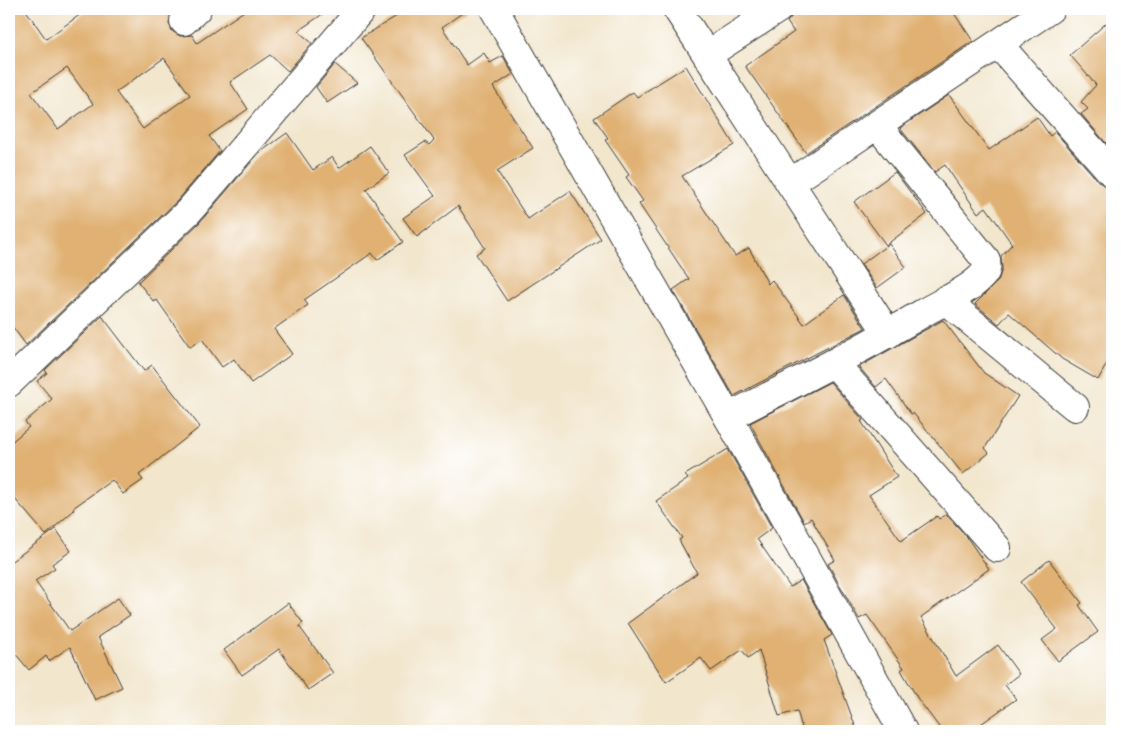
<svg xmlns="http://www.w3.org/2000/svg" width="1121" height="740" font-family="Dekko,sans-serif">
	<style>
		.building { fill: #e0b173; fill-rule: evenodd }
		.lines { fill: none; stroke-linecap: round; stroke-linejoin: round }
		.street-casing { stroke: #3c3a37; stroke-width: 30 }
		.street { stroke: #fff; stroke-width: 28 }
	</style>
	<rect width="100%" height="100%" fill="#fff"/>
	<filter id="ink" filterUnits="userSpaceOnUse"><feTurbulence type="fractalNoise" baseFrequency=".02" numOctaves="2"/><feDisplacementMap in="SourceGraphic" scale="10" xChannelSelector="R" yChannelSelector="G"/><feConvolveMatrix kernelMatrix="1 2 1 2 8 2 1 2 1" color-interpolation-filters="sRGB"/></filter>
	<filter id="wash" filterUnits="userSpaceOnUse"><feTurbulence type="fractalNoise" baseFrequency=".0096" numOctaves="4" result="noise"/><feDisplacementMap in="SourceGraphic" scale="20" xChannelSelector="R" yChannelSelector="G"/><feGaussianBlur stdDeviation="1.12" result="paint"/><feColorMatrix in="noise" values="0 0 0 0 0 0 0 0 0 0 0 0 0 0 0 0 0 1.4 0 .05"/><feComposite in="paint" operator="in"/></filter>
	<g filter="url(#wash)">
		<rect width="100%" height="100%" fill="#f2e6cd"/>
		<g id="blocks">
			<g class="building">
				<path d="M9 9H25L46 39 88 9H169L171 13 169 24 172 31 180 36 192 35 197 43 247 9H330L298 31 312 43 288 71 270 55 230 82 248 109 209 136 220 151 178 200 26 345 9 322ZM164 58 190 95 143 129 116 92ZM67 68 93 104 58 129 31 93Z"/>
				<polygon points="408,9 468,9 442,27 467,65 484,53 490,63 503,56 513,74 493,87 533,148 497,171 528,219 570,191 601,239 507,301 476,254 485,248 458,206 417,237 403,218 435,196 405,155 425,142 429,145 434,140 361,38"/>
				<polygon points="794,9 951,9 973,41 806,153 745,66 794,32 787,22 792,16"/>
				<polygon points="1112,18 1112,150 1081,114 1088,109 1081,102 1096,85 1070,55"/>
				<polygon points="335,64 357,83 327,103 316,87"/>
				<polygon points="686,66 734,145 682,176 735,256 749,248 768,284 772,280 804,324 844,295 865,328 734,396 673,290 689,279 639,204 643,201 626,177 629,175 605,140 608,138 594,118 633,92 637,97"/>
				<polygon points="949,95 989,150 1037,117 1050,136 1055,132 1100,183 1112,188 1112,354 1098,380 1062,359 1009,313 999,324 975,304 998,281 1002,269 1001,256 1012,244 986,207 978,213 945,165 935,172 900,128"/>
				<polygon points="287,133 313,170 332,157 339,168 370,146 389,173 366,189 403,242 377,260 372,253 304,300 308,305 274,329 292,354 251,383 234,359 222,367 202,339 190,347 157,300 154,302 138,282 200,222 259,153"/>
				<polygon points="895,172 927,214 886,245 854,202"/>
				<polygon points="889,244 906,267 877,288 861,264"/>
				<polygon points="102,316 144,371 152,365 200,427 139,475 143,480 123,494 112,480 73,508 74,510 46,535 9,492 9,444 29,427 25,422 52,399 37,381 47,373 45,370"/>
				<polygon points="943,320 984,373 1018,396 985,448 989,453 963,474 913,413 911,414 886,379 876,387 859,367"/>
				<polygon points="830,382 863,420 861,421 897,477 869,495 901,541 937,516 939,519 946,514 966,536 989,569 921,617 956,676 998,645 1019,674 1005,685 1016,699 971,731 942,731 918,699 901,670 904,668 867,615 859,619 828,564 835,560 811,518 804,522 750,423"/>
				<polygon points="728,449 772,528 757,539 790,587 801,580 832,635 824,640 857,731 803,731 797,711 779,716 759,650 748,658 742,650 711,671 701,658 666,682 628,623 697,573 679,540 682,538 656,501 688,479 685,475"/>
				<polygon points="56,529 71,551 52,564 55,568 35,581 70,631 118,598 130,615 98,637 122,687 95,700 70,647 49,661 46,656 29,670 9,646 9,563"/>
				<polygon points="1049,560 1082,603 1079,605 1098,632 1058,661 1042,640 1057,629 1021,582"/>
				<polygon points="288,603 303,623 299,626 333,673 308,690 279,649 242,675 224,650"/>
			</g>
		</g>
	</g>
	<g filter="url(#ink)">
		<use href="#blocks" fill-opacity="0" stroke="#3c3a37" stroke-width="1"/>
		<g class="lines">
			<g class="street-casing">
				<g id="street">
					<polyline points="494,9 728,417 903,731"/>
					<polyline points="677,9 888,334"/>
					<polyline points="184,21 197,9"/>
					<polyline points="999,45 1112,173"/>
					<polyline points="707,55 778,9"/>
					<polyline points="790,183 1050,9"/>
					<polyline points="945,300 1075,407"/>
					<polyline points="835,364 997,548"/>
					<polyline points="9,383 189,211 362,9"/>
					<path d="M728 417C794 384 859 351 923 313 940 303 968 291 981 277 987 272 987 267 986 260L877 125"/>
				</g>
			</g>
			<use href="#street" class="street"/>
		</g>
	</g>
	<rect width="1121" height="740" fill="none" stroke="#fff" stroke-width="30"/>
</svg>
